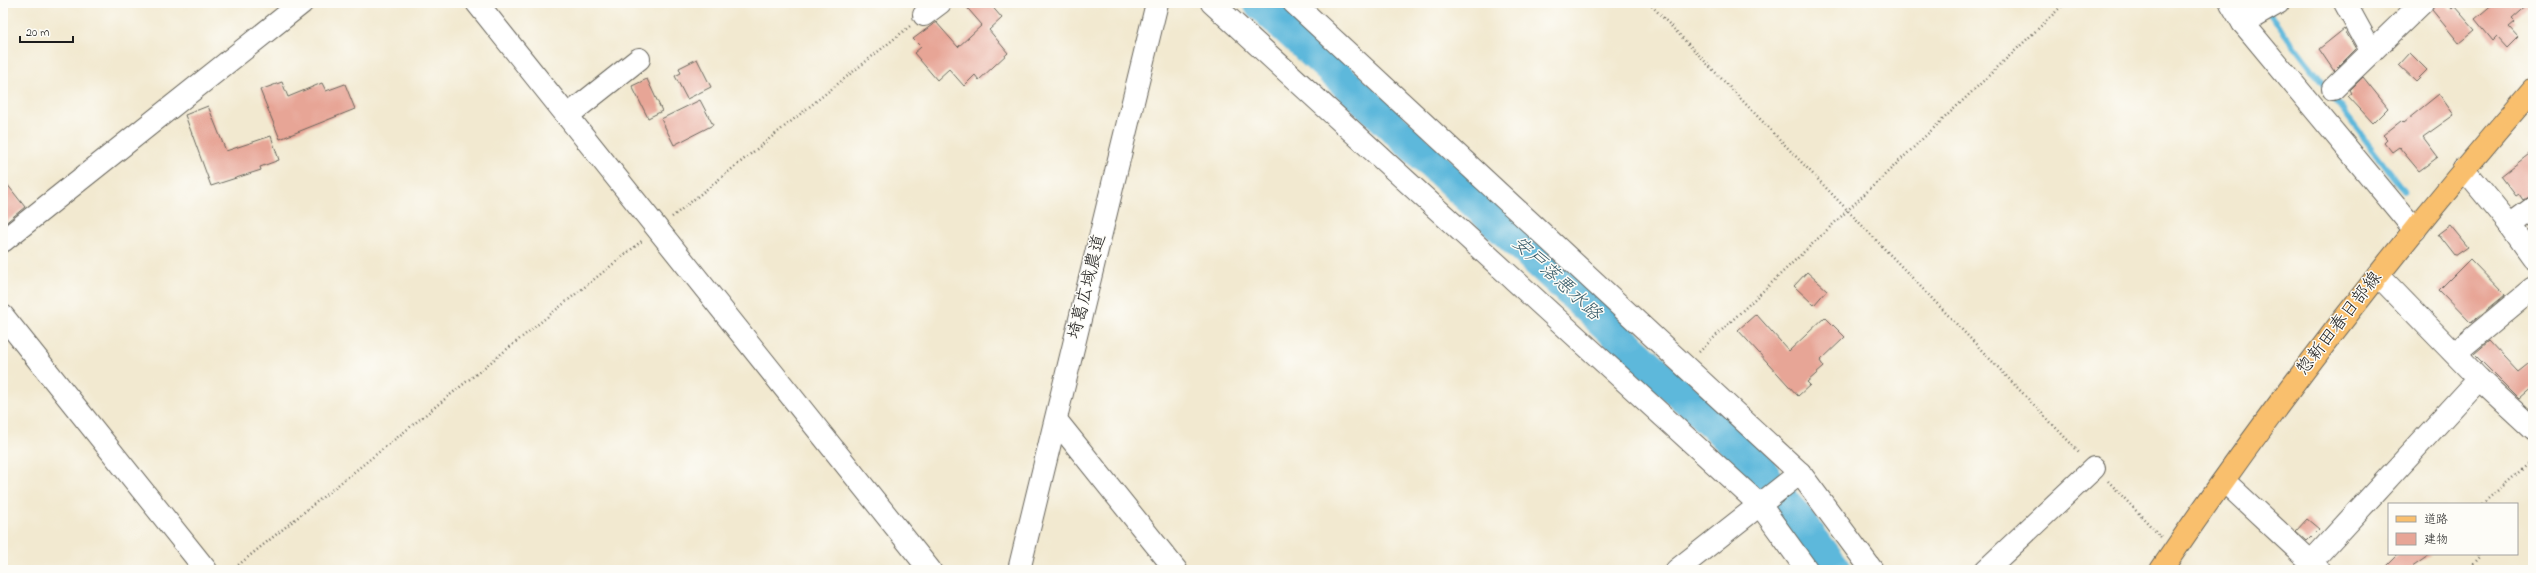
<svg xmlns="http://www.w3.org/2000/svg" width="2536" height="573" font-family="'Indie Flower','Klee One',sans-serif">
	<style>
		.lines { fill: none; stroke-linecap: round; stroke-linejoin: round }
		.stream { stroke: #5db8db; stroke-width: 5.5 }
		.river { stroke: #5db8db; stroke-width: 32 }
		.building { fill: #e7a596 }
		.minor-casing { stroke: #67645b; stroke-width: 24 }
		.major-casing { stroke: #67645b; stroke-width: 24 }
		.path { stroke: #67645b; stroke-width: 2.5; stroke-dasharray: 1 3; stroke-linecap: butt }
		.minor { stroke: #fff; stroke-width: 22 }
		.major { stroke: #f9bf6d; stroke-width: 22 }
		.labels { text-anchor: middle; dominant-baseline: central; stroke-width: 3; stroke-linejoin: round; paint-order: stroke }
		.street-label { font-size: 18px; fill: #1c1c1c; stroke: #fdfcf7 }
		.water-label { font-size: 19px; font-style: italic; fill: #365a68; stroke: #fdfcf7 }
	</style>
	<rect width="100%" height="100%" fill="#fdfcf7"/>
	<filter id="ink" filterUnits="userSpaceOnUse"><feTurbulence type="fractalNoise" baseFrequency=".025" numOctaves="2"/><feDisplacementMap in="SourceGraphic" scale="8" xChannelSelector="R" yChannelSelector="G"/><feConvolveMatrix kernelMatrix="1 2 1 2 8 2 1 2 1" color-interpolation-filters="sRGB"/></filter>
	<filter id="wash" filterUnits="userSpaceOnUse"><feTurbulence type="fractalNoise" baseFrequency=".012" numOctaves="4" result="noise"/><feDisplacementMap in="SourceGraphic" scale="16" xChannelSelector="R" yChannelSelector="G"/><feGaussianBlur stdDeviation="0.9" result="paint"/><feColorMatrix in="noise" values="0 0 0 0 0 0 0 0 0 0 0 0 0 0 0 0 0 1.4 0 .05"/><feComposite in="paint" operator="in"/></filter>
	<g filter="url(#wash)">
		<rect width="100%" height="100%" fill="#f2e9d0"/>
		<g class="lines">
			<polyline class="stream" points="2269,13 2404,191"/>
			<polyline class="river" points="1259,3 1756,464 1836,570"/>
		</g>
		<g id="blocks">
			<g class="building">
				<polygon points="963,3 989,3 1002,18 989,30 1008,53 979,80 975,75 964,86 949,69 937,80 914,53 921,47 913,39 936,22 958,47 982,25"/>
				<polygon points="2434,3 2446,3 2451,9 2454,6 2475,30 2459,43 2432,10"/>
				<polygon points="2494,3 2530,3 2512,19 2515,22 2509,27 2518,37 2507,48 2497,37 2493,41 2475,19"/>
				<polygon points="2344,29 2356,49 2334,71 2319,49"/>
				<polygon points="2410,53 2427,70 2416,81 2399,65"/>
				<polygon points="697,59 711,87 687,99 675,76 681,73 679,68"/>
				<polygon points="2363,77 2388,108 2373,123 2348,96 2352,93 2350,90"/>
				<polygon points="647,79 662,111 648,118 632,86"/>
				<polygon points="282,82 288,97 322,83 326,91 345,84 355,109 280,139 260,90"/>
				<polygon points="2439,94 2454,115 2423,137 2438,157 2419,171 2399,147 2392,152 2384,142 2387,139 2383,135 2401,121 2403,123"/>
				<polygon points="700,100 713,125 674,145 661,119"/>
				<polygon points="208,106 226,151 271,136 279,160 260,167 261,170 211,186 185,115"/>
				<polygon points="2533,151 2533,194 2523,200 2519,194 2516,196 2501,176"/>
				<polygon points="3,179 25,207 3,225"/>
				<polygon points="2450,225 2468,247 2455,256 2438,234"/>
				<polygon points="2470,259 2505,295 2471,323 2439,290"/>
				<polygon points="1807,272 1827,290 1814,305 1794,286"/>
				<polygon points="1756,314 1789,351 1825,317 1845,337 1820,361 1824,367 1807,382 1810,385 1798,396 1738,330"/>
				<polygon points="2489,341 2518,372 2533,360 2533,387 2519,399 2474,354"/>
				<polygon points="2307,519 2319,529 2307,541 2296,531"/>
				<polygon points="2398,554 2431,554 2408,570 2382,570"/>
			</g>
		</g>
	</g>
	<g filter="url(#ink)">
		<use href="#blocks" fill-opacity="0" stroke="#67645b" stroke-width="1"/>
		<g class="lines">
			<g class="minor-casing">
				<g id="minor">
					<polyline points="477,3 930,570"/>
					<polyline points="1212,3 1760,505 1807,570"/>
					<polyline points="1294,3 1800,473 1872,570"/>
					<polyline points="2231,3 2243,23 2415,230"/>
					<polyline points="2345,3 2372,52"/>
					<polyline points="924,15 940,3"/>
					<polyline points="2243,23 2278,3"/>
					<polyline points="2333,89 2422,3"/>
					<polyline points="567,116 639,59"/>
					<polyline points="2464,169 2510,225 2533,257"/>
					<polyline points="2510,225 2533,208"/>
					<polyline points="3,241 302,3"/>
					<polyline points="2378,275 2479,379 2533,429"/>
					<polyline points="3,316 206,570"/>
					<polyline points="2455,353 2533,288"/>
					<polyline points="1056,420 1176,570"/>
					<polyline points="2224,481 2311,562"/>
					<polyline points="1019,570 1157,3"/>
					<polyline points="1677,570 1800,473"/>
					<polyline points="1986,570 2094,468"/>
					<polyline points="2319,570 2311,562 2479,379"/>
				</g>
			</g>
			<g class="major-casing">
				<path id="major" d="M2161 570C2275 402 2400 242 2533 89"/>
			</g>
			<g class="path">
				<polyline points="1649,3 2080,453"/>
				<polyline points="672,217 910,26"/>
				<polyline points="1699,352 2065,3"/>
				<polyline points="2108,481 2161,537"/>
				<polyline points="2482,504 2533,460"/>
				<polyline points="232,570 643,240"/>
				<polyline points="2468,570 2480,557 2478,554"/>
			</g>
			<use href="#minor" class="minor"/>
			<use href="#major" class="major"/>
		</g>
	</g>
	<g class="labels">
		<g class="street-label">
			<text transform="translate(1088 287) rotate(-76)">埼葛広域農道</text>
			<text transform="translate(2340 324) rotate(-52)">惣新田春日部線</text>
		</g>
		<g class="water-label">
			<text transform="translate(1556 279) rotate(43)">安戸落悪水路</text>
		</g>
	</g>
	<rect width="2536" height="573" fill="none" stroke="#fdfcf7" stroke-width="16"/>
	<rect x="2388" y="503" width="130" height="52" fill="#fdfcf7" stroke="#a3a29f"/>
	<rect x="2396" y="516" width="20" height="6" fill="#f9bf6d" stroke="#a3a29f"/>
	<text x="2424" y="523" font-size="12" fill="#1c1c1c">道路</text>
	<rect x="2396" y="533" width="20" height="12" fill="#e7a596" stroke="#a3a29f"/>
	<text x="2424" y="543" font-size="12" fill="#1c1c1c">建物</text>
	<path d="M20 36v6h53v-6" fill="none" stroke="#1c1c1c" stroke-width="2"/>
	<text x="26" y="36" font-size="12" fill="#1c1c1c" stroke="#fdfcf7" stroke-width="3" paint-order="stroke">20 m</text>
</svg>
